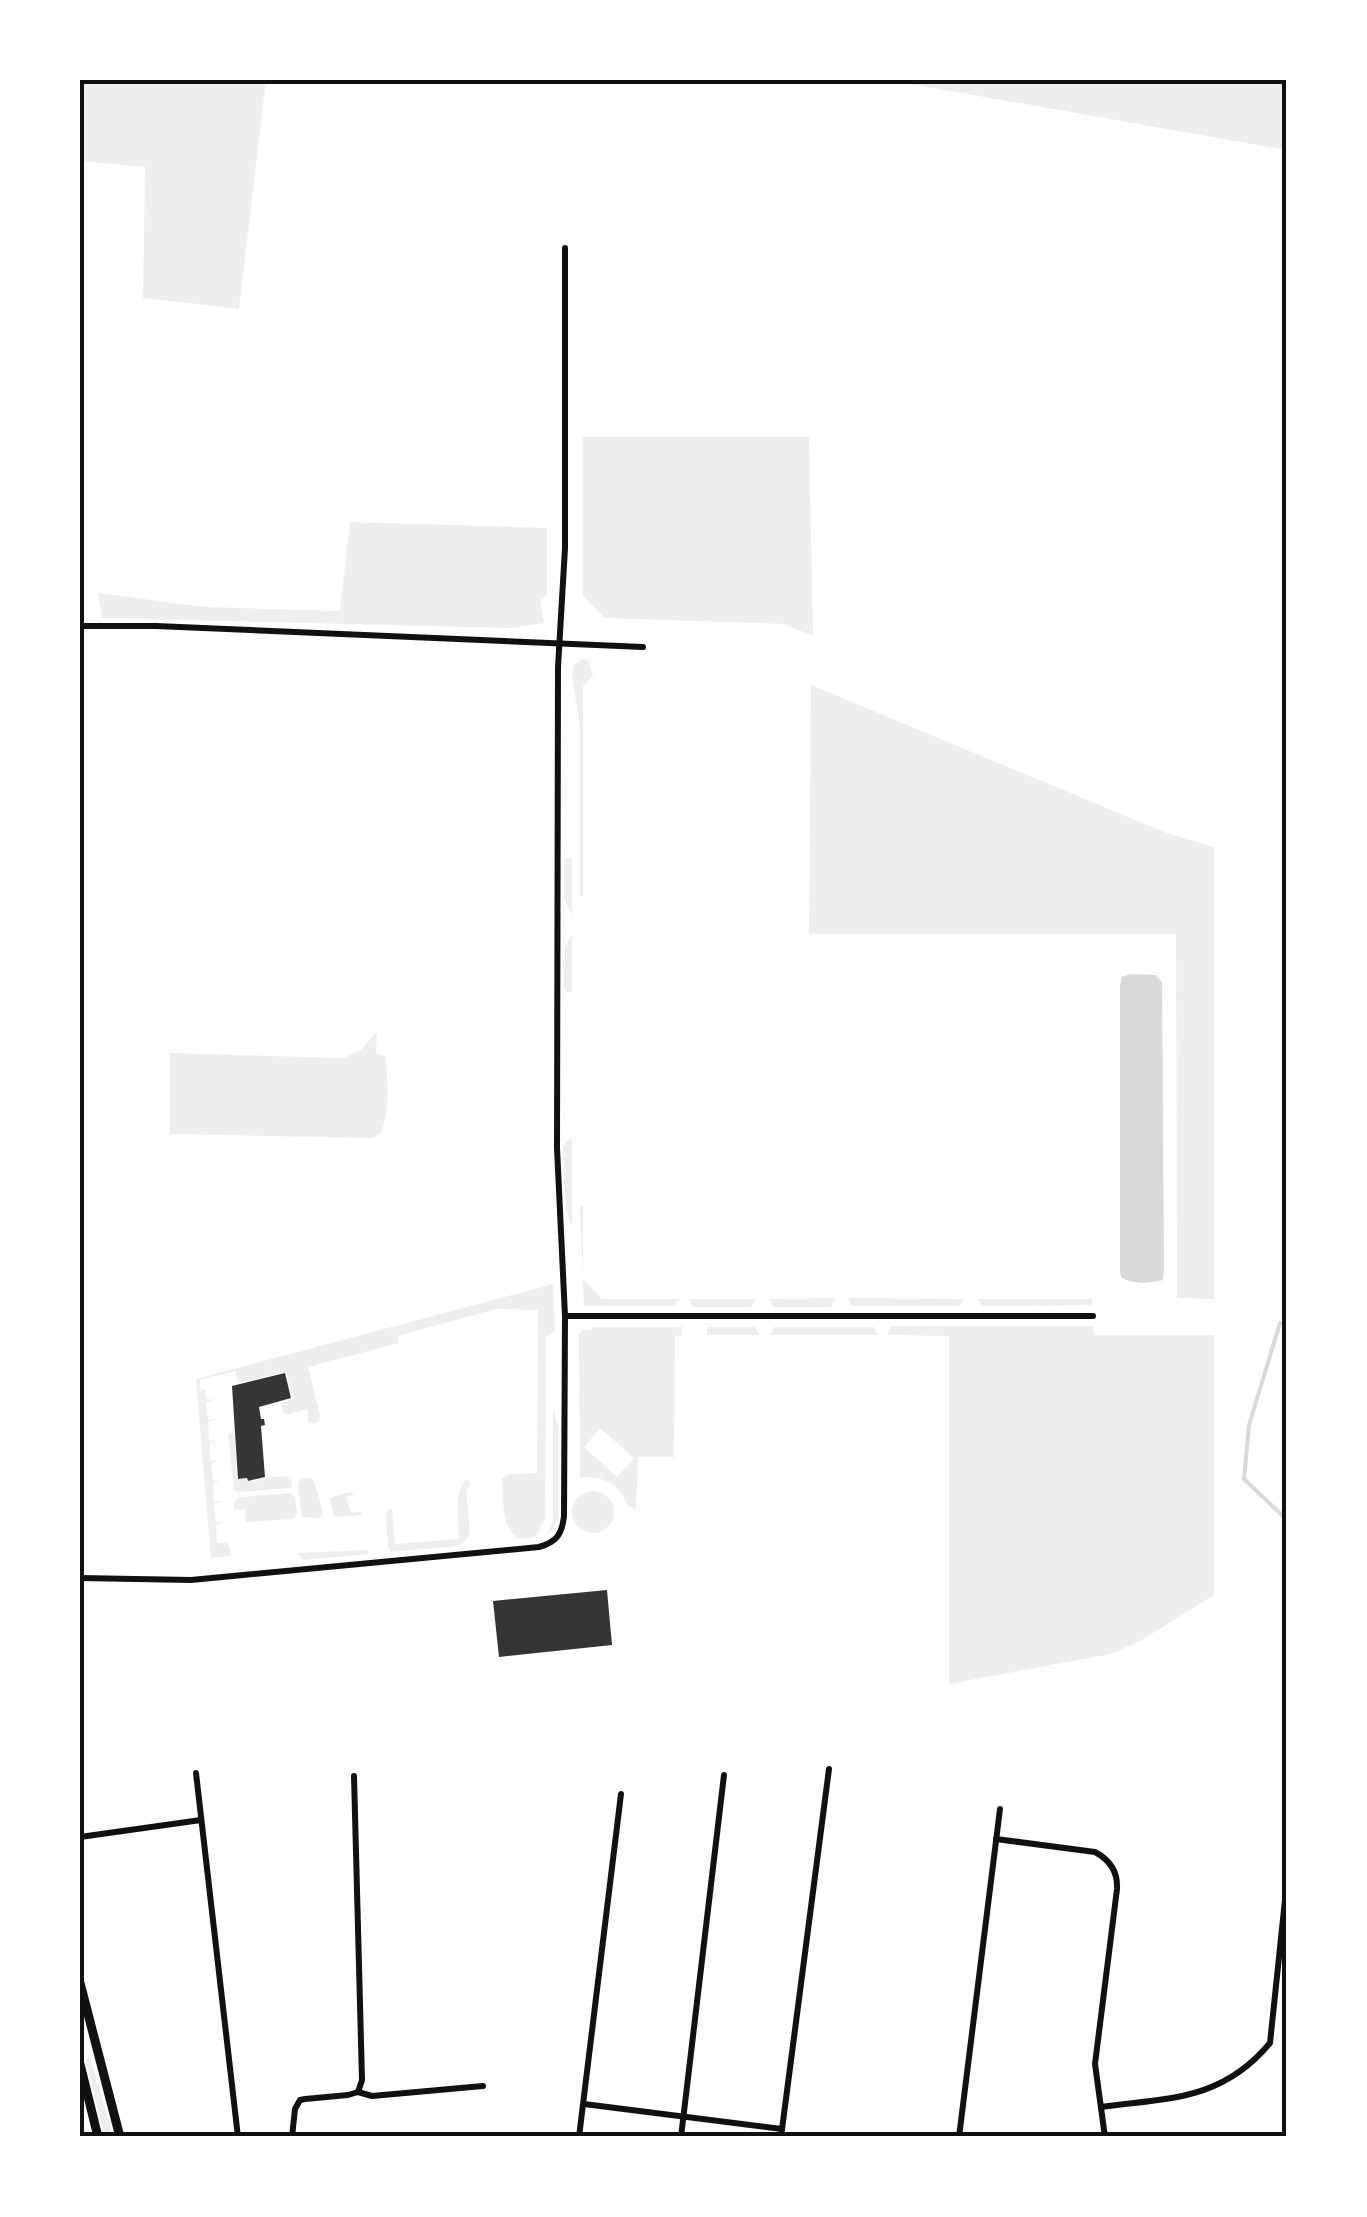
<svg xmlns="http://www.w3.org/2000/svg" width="1367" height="2217" font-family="Jost,sans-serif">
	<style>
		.green { fill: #eee; fill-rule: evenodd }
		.water { fill: #d9d9d9 }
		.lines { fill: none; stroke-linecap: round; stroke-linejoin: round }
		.stream { stroke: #d9d9d9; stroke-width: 4 }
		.building { fill: #353535 }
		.minor { stroke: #111; stroke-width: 6 }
		.primary { stroke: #111; stroke-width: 9 }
		.neatline { fill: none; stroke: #111; stroke-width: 4 }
	</style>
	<rect width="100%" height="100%" fill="#fff"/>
	<g class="green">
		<polygon points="80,80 266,80 239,309 143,298 145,167 80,161"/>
		<polygon points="887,80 1287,80 1287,150"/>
		<polygon points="583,437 809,437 813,636 784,624 605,618 583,596"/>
		<polygon points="350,522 547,528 547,595 540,601 544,623 512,628 102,618 98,593 206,607 340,611"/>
		<polygon points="582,659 588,660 593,676 583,686 583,897 580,895 580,727 572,675 574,665"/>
		<polygon points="811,685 1164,832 1214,847 1214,1299 1177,1298 1176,934 809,934"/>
		<polygon points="566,858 572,858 572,915 564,899 564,861"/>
		<path d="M572 935V992H567L564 988C564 970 560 950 572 935Z"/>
		<path d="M377 1031 376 1053 385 1056C388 1079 390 1111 381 1133L373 1138 170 1134V1053L344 1058 362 1049Z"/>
		<polygon points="572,1139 572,1227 566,1210 563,1147 566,1141"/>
		<polygon points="583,1205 583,1279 602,1299 679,1299 675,1306 584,1306 580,1207"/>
		<path d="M553 1284 555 1331 546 1337 545 1519 535 1537 519 1539C500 1526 504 1501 502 1479L510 1474 537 1473 538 1310 496 1309 398 1336 399 1343 308 1367 320 1416 319 1422 313 1424 308 1421V1409L289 1414 283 1412 281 1403 293 1399 286 1372 239 1383 235 1371 200 1380 201 1390H205L206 1399 215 1400 206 1402 208 1420 217 1419 208 1422 209 1440 218 1441 209 1442 211 1460 220 1461 211 1463 213 1481H221L213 1483 214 1502 223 1501 214 1504 216 1522H225L216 1524 217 1543H228L231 1556 211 1558 196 1379Z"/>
		<polygon points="835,1298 831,1307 774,1307 769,1299"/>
		<polygon points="689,1299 755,1299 751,1307 693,1307"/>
		<polygon points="849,1299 849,1298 964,1299 960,1306 852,1306"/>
		<polygon points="978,1299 1092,1299 1092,1305 982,1306"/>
		<polygon points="891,1326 1093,1326 1094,1335 1214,1335 1214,1595 1142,1640 1111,1654 949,1684 949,1336 887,1335"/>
		<path d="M592 1327H682V1335L675 1336 674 1457H638L636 1509 628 1506C619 1483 605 1477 580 1477L579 1335 582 1330H592ZM600 1428 634 1458 617 1477 584 1447Z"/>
		<polygon points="707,1327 755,1327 759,1335 707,1335"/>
		<polygon points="774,1327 874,1327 878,1335 770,1335"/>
		<polygon points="553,1408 558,1427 558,1518 552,1530 542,1539 548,1533 553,1521"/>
		<polygon points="234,1431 237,1479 246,1479 248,1481 257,1481 257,1478 286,1476 292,1481 291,1488 239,1492 234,1490 228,1435"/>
		<polygon points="301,1478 311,1478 314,1481 323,1512 320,1518 302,1517 298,1484"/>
		<path d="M465 1480H468L471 1486 466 1488 470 1535 460 1546 391 1552 388 1547 386 1514 388 1510 392 1509 395 1544 459 1539C459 1519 453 1497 465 1480Z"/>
		<circle cx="593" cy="1512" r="21"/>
		<polygon points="349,1492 355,1494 346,1497 351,1513 362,1511 363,1515 334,1517 330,1498"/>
		<polygon points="290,1493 295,1497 297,1515 293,1519 246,1522 245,1509 234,1510 234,1502 239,1497"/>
		<polygon points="369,1550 368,1554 304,1560 296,1553"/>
		<polygon points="88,2057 91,2059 113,2137 105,2137 86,2061"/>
	</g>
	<path class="water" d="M1130 974 1156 975 1162 982 1164 1268 1163 1280C1150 1283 1132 1285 1121 1277L1120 1270V986L1122 977Z"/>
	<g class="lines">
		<g class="stream">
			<polyline points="1286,1305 1287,1304"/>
			<polyline points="1280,1323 1249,1425 1244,1479 1287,1520"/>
		</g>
	</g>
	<g class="building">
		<polygon points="285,1373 291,1398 259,1407 261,1419 264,1419 265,1425 261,1426 265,1477 248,1481 247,1478 238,1479 232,1386"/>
		<polygon points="607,1590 612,1645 499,1657 493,1601"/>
	</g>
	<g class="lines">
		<g class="minor">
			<polyline points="80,626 156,626 643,647"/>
			<polyline points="565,1316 1093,1316"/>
			<path d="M80 1578 191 1580 539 1547C557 1542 562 1534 564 1516L565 1316 557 1148 558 667 565 548V248"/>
			<polyline points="196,1773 238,2137"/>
			<polyline points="354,1776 362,2080 358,2092"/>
			<polyline points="80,1837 201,1820"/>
			<path d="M996 1839 1095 1852C1110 1860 1118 1872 1117 1889L1095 2064 1105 2137"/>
			<polyline points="584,2104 782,2129"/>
			<path d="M1101 2107C1168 2098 1222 2101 1270 2043L1287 1881"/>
			<polyline points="292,2137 295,2109 300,2100 305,2099 348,2095 358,2092 372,2096 483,2086"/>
			<polyline points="579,2137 621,1794"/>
			<polyline points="681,2137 724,1775"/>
			<polyline points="781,2137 829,1769"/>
			<polyline points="959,2137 1000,1809"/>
		</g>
		<g class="primary">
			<polyline points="80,1983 120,2137"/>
			<polyline points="80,2064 98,2137"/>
		</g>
	</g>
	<rect width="1367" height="2217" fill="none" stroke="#ffffff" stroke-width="165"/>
	<rect x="82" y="82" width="1202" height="2052" class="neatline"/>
</svg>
